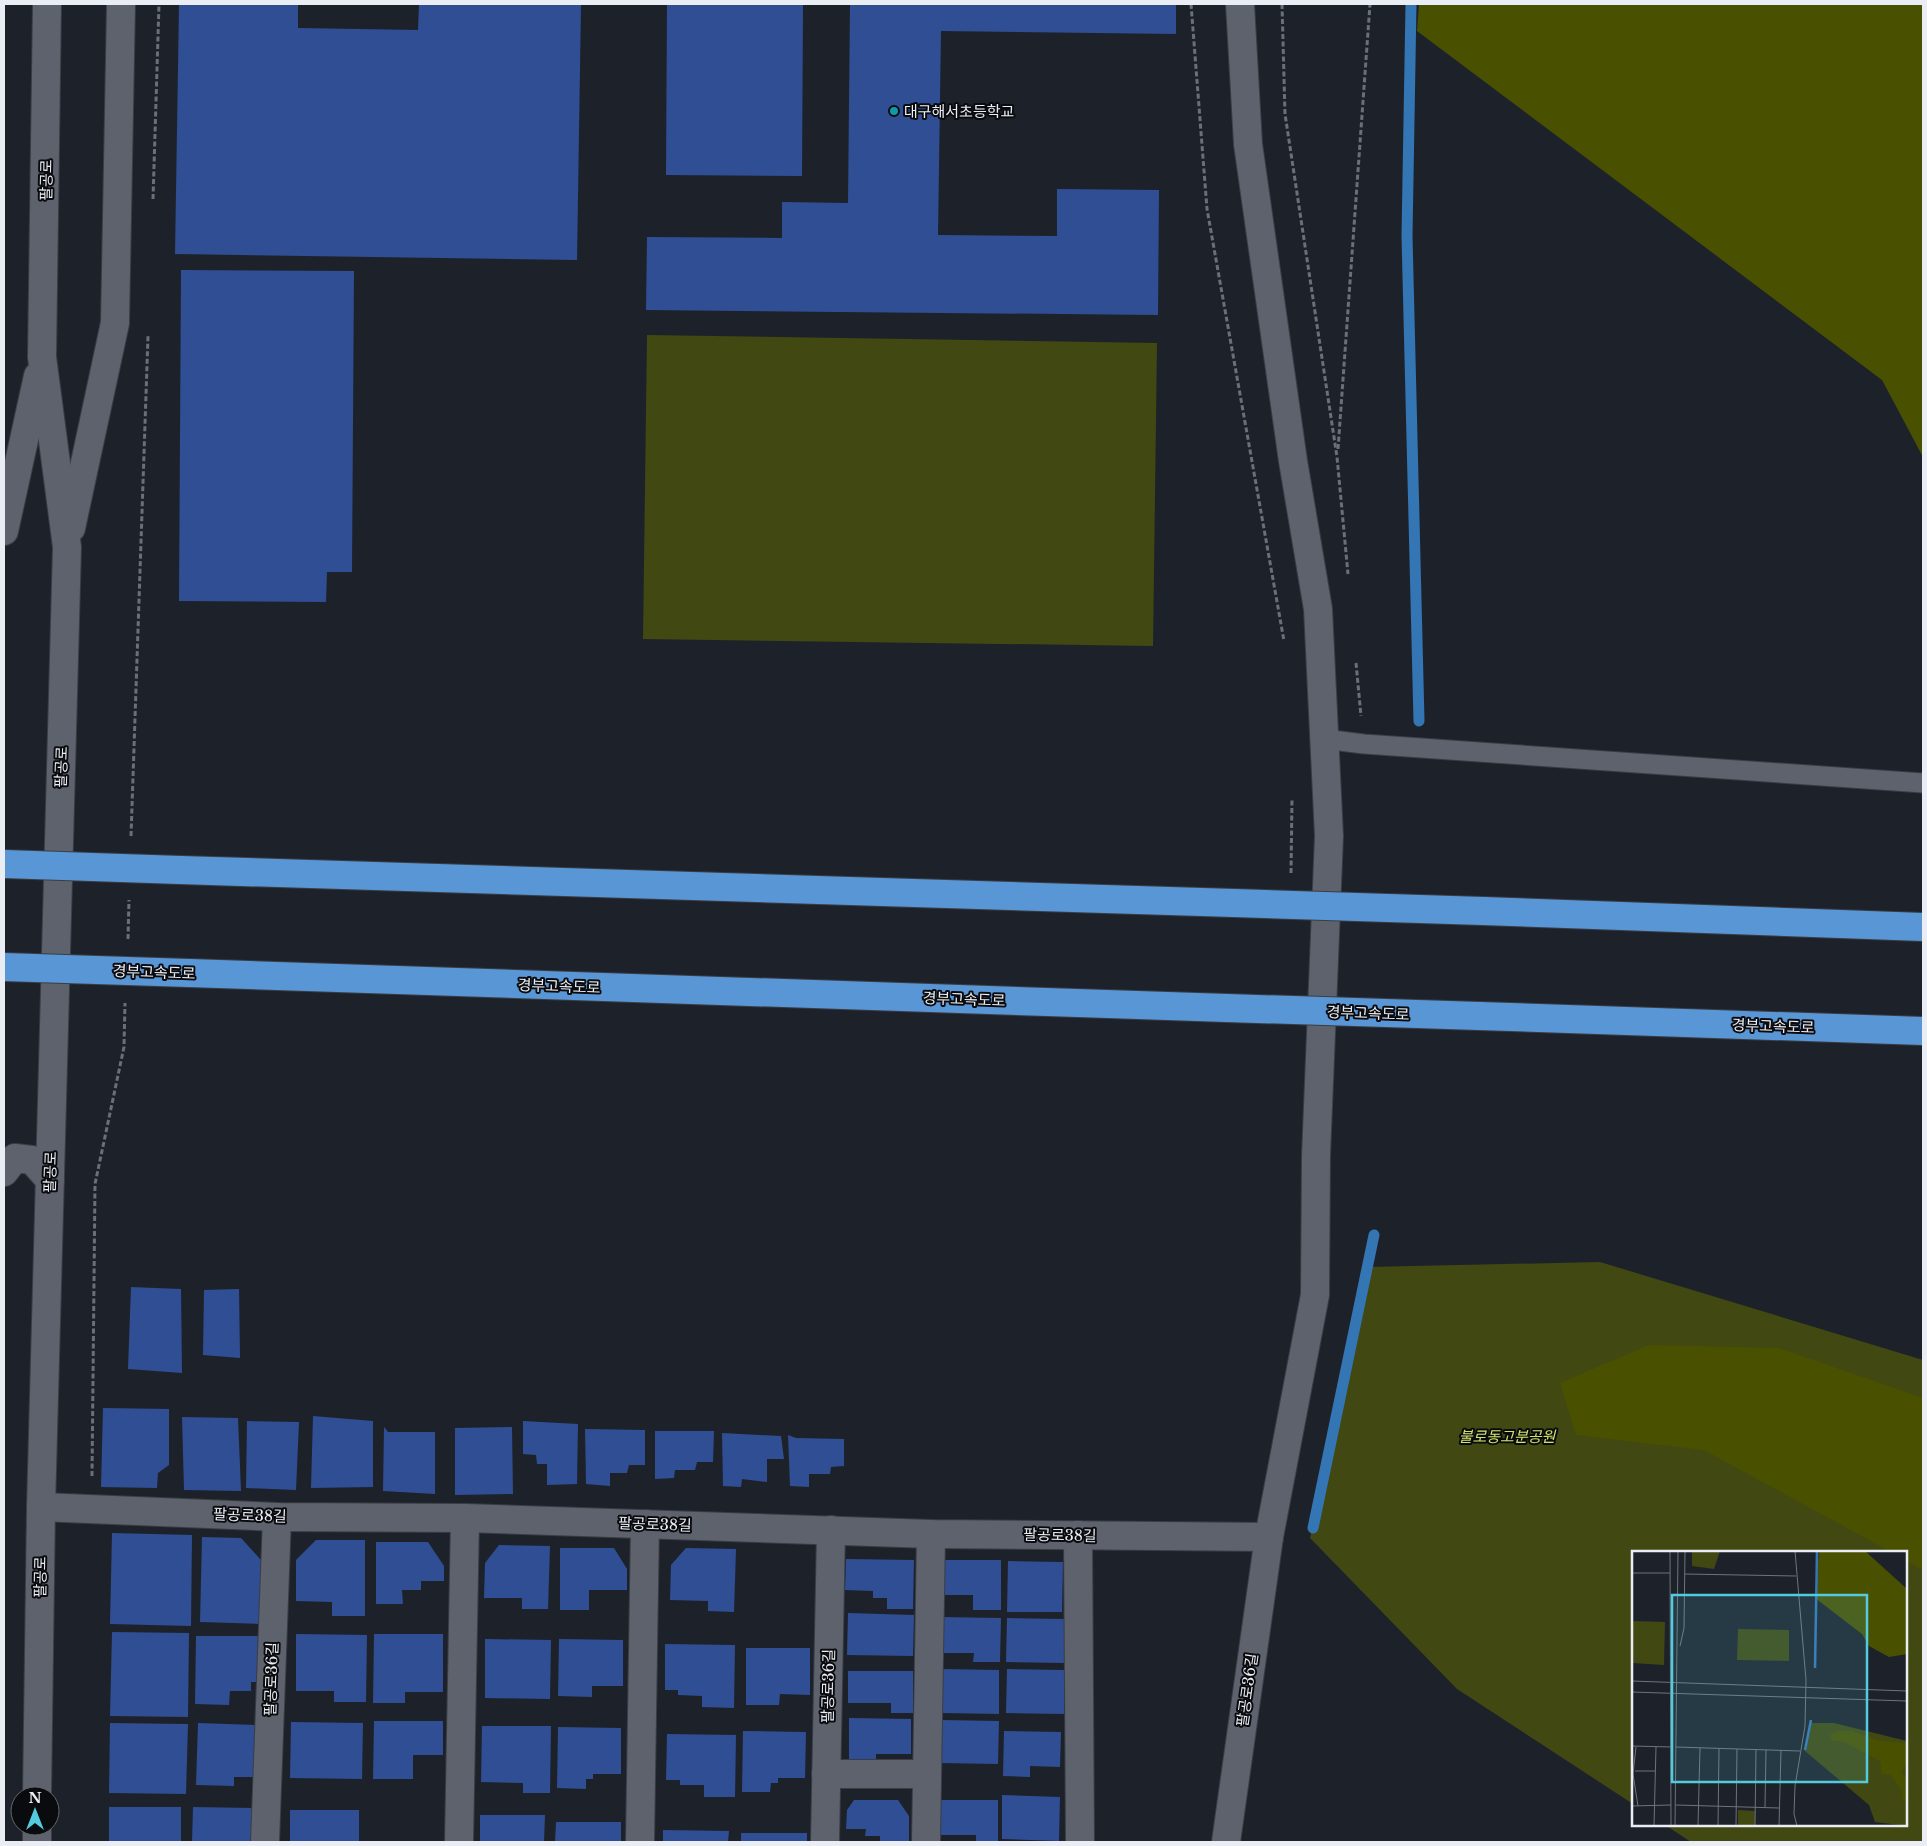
<svg xmlns="http://www.w3.org/2000/svg" width="1927" height="1846" font-family="'Libre Baskerville','Noto Sans KR',serif">
	<style>
		.green { fill: #414812 }
		.forest { fill: #495100 }
		.lines { fill: none; stroke-linecap: round; stroke-linejoin: round }
		.stream { stroke: #3475b4; stroke-width: 11 }
		.building { fill: #304e93 }
		.service-casing { stroke: #3a3d44; stroke-width: 21 }
		.minor-casing { stroke: #3a3d44; stroke-width: 30 }
		.tertiary-casing { stroke: #3a3d44; stroke-width: 30 }
		.secondary-casing { stroke: #3a3d44; stroke-width: 30 }
		.motorway-casing { stroke: #3a3d44; stroke-width: 30 }
		.path { stroke: #6b6f76; stroke-width: 3; stroke-dasharray: 5 2.5; stroke-linecap: butt }
		.service { stroke: #5d626c; stroke-width: 19 }
		.minor { stroke: #5d626c; stroke-width: 28 }
		.tertiary { stroke: #5d626c; stroke-width: 28 }
		.secondary { stroke: #5d626c; stroke-width: 28 }
		.motorway { stroke: #5996d6; stroke-width: 28 }
		.motorway-bridge-casing { stroke: #3a3d44; stroke-width: 30; stroke-linecap: butt }
		.motorway-bridge { stroke: #5996d6; stroke-width: 28 }
		.culture-dot { fill: #0f9aa8; stroke: #090b0f; stroke-width: 2 }
		.labels { text-anchor: middle; dominant-baseline: central; stroke-width: 4; stroke-linejoin: round; paint-order: stroke }
		.poi-label { font-size: 15px; fill: #eaedf3; stroke: #090b0f; text-anchor: start }
		.street-label { font-size: 15px; fill: #eaedf3; stroke: #090b0f }
		.park-label { font-size: 15px; font-style: italic; fill: #d2e368; stroke: #090b0f }
		.inset-river { fill: none; stroke: #3475b4; stroke-width: 2.5 }
		.inset-road { fill: none; stroke: #6f737a; stroke-width: 1 }
		.view { fill: #54cade; fill-opacity: 0.15; stroke: #54cade; stroke-width: 2.5 }
		.inset-edge { fill: none; stroke: #eaedf3; stroke-width: 2.5 }
	</style>
	<rect width="100%" height="100%" fill="#1d222a"/>
	<g class="green">
		<polygon points="647,335 1157,343 1153,646 643,639"/>
		<polygon points="1600,1262 1923,1360 1923,1842 1691,1842 1665,1825 1906,1825 1906,1552 1633,1552 1633,1804 1457,1689 1310,1538 1367,1267"/>
	</g>
	<g class="forest">
		<polygon points="1419,4 1923,4 1923,457 1882,380 1417,31"/>
		<polygon points="1649,1345 1779,1348 1923,1398 1923,1570 1906,1561 1906,1552 1891,1552 1704,1450 1576,1435 1560,1383"/>
	</g>
	<g class="lines">
		<g class="stream">
			<polyline points="1411,4 1407,236 1419,721"/>
			<polyline points="1313,1528 1374,1235"/>
		</g>
	</g>
	<g class="building">
		<polygon points="179,4 298,4 298,28 418,30 419,4 581,4 577,260 175,254"/>
		<polygon points="667,4 803,4 802,176 666,175"/>
		<polygon points="850,4 1176,4 1176,34 941,31 938,235 1057,236 1057,189 1159,190 1158,315 646,310 647,237 782,238 782,202 848,203"/>
		<polygon points="181,270 354,271 352,572 327,572 326,602 179,601"/>
		<polygon points="131,1287 181,1289 182,1373 128,1369"/>
		<polygon points="239,1289 240,1358 203,1355 204,1290"/>
		<polygon points="103,1408 169,1409 169,1465 158,1473 157,1488 101,1487"/>
		<polygon points="313,1416 373,1421 373,1487 311,1488"/>
		<polygon points="182,1417 238,1418 241,1491 184,1490"/>
		<polygon points="247,1421 299,1422 296,1490 246,1488"/>
		<polygon points="523,1421 578,1424 577,1484 547,1485 547,1464 537,1464 536,1455 523,1454"/>
		<polygon points="384,1427 388,1432 435,1432 435,1494 383,1491"/>
		<polygon points="512,1427 513,1494 455,1495 455,1428"/>
		<polygon points="585,1429 645,1430 645,1465 629,1465 627,1473 610,1473 610,1486 586,1484"/>
		<polygon points="655,1431 714,1431 713,1462 697,1462 695,1470 675,1470 674,1478 655,1479"/>
		<polygon points="722,1433 781,1436 784,1459 767,1459 767,1482 742,1479 741,1487 723,1486"/>
		<polygon points="788,1435 796,1438 844,1439 844,1466 831,1467 830,1474 809,1474 809,1487 790,1486"/>
		<polygon points="112,1533 192,1535 191,1626 110,1624"/>
		<polygon points="202,1537 241,1538 261,1560 260,1624 200,1622"/>
		<polygon points="316,1540 365,1540 365,1616 332,1616 332,1602 296,1601 296,1560"/>
		<polygon points="376,1542 428,1542 444,1566 444,1581 421,1581 421,1590 402,1590 403,1604 376,1604"/>
		<polygon points="499,1545 550,1546 548,1609 522,1609 522,1598 484,1598 485,1563"/>
		<polygon points="560,1548 614,1548 627,1569 627,1590 589,1590 589,1610 560,1610"/>
		<polygon points="686,1548 736,1549 734,1612 708,1611 708,1601 670,1600 671,1565"/>
		<polygon points="846,1559 914,1560 913,1609 887,1609 887,1598 873,1598 873,1591 845,1590"/>
		<polygon points="942,1560 1001,1560 1001,1610 973,1610 973,1595 942,1595"/>
		<polygon points="1008,1561 1063,1562 1062,1612 1007,1612"/>
		<polygon points="848,1613 914,1615 913,1656 847,1655"/>
		<polygon points="941,1617 1001,1618 1000,1662 973,1662 974,1653 941,1653"/>
		<polygon points="1007,1618 1065,1619 1064,1663 1006,1662"/>
		<polygon points="112,1632 189,1633 188,1717 110,1716"/>
		<polygon points="296,1634 367,1635 366,1702 334,1702 334,1691 296,1691"/>
		<polygon points="374,1634 443,1634 443,1692 405,1692 405,1703 373,1703"/>
		<polygon points="196,1636 260,1636 259,1682 251,1682 251,1691 230,1691 229,1705 195,1704"/>
		<polygon points="485,1639 551,1640 550,1699 485,1698"/>
		<polygon points="559,1639 623,1640 623,1686 592,1686 592,1697 558,1696"/>
		<polygon points="665,1644 735,1645 734,1708 702,1707 702,1696 678,1695 678,1690 665,1690"/>
		<polygon points="746,1648 810,1648 810,1695 780,1694 779,1705 746,1705"/>
		<polygon points="942,1669 999,1670 999,1714 941,1713"/>
		<polygon points="1007,1669 1065,1670 1064,1714 1006,1713"/>
		<polygon points="848,1671 913,1671 913,1713 891,1713 891,1703 848,1703"/>
		<polygon points="849,1718 911,1719 911,1754 876,1754 876,1764 849,1764"/>
		<polygon points="941,1720 999,1721 998,1764 940,1763"/>
		<polygon points="374,1721 443,1721 443,1755 413,1755 413,1779 373,1779"/>
		<polygon points="291,1722 363,1723 362,1779 290,1778"/>
		<polygon points="110,1723 188,1724 186,1794 109,1793"/>
		<polygon points="198,1723 256,1725 255,1777 234,1777 234,1786 196,1785"/>
		<polygon points="482,1726 551,1726 550,1793 523,1793 523,1783 481,1782"/>
		<polygon points="558,1727 621,1728 621,1774 593,1774 593,1779 586,1779 586,1789 557,1788"/>
		<polygon points="743,1731 806,1732 805,1778 778,1778 778,1783 771,1783 770,1792 742,1792"/>
		<polygon points="1004,1731 1061,1732 1060,1767 1030,1766 1030,1777 1003,1776"/>
		<polygon points="667,1734 736,1735 735,1797 704,1797 704,1785 680,1785 680,1780 666,1780"/>
		<polygon points="1002,1795 1060,1797 1059,1841 1002,1839"/>
		<polygon points="854,1800 898,1800 909,1816 909,1842 880,1842 880,1836 865,1836 866,1829 846,1829 847,1810"/>
		<polygon points="940,1800 998,1800 998,1842 976,1842 976,1835 939,1835"/>
		<rect x="109" y="1807" width="72" height="35"/>
		<polygon points="193,1807 254,1808 254,1842 192,1842"/>
		<rect x="290" y="1810" width="69" height="32"/>
		<polygon points="480,1815 545,1815 544,1842 480,1842"/>
		<polygon points="556,1822 621,1822 621,1842 555,1842"/>
		<polygon points="663,1830 729,1831 728,1842 663,1842"/>
		<rect x="741" y="1833" width="66" height="9"/>
	</g>
	<g class="lines">
		<g class="service-casing">
			<polyline id="service" points="1324,739 1364,744 1923,783"/>
		</g>
		<g class="minor-casing">
			<g id="minor">
				<polyline points="41,1507 277,1517 465,1518 931,1534 1269,1537"/>
				<polyline points="1078,1535 1080,1842"/>
				<polyline points="826,1774 927,1774"/>
				<polyline points="265,1842 277,1517"/>
				<polyline points="459,1842 465,1518"/>
				<polyline points="640,1842 645,1524"/>
				<polyline points="825,1842 831,1530"/>
				<polyline points="926,1842 931,1534"/>
			</g>
		</g>
		<g class="tertiary-casing">
			<polyline id="tertiary" points="1226,1842 1269,1537 1315,1295 1316,1156 1329,836 1318,609 1293,461 1248,144 1240,4"/>
		</g>
		<g class="secondary-casing">
			<g id="secondary">
				<polyline points="71,528 115,323 121,4"/>
				<polyline points="4,531 38,376"/>
				<polyline points="4,1172 15,1158 32,1160 50,1180"/>
				<polyline points="37,1796 41,1507 67,547 42,357 47,4"/>
				<polyline points="37,1842 37,1826"/>
			</g>
		</g>
		<g class="motorway-casing">
			<g id="motorway">
				<polyline points="180,870 1234,903"/>
				<polyline points="1483,911 1923,927"/>
				<polyline points="189,973 1227,1008"/>
				<polyline points="1479,1016 1923,1031"/>
			</g>
		</g>
		<g class="path">
			<polyline points="1191,4 1207,209 1284,641"/>
			<polyline points="1282,4 1285,114 1337,457 1348,574"/>
			<polyline points="153,199 159,4"/>
			<polyline points="1338,449 1370,4"/>
			<polyline points="1356,663 1361,716"/>
			<polyline points="131,836 148,336"/>
			<polyline points="1291,873 1292,799"/>
			<polyline points="128,939 129,900"/>
			<polyline points="92,1476 95,1184 124,1047 125,1003"/>
		</g>
		<use href="#service" class="service"/>
		<use href="#minor" class="minor"/>
		<use href="#tertiary" class="tertiary"/>
		<use href="#secondary" class="secondary"/>
		<use href="#motorway" class="motorway"/>
		<g class="motorway-bridge-casing">
			<g id="motorway-bridge">
				<polyline points="4,864 180,870"/>
				<polyline points="1234,903 1483,911"/>
				<polyline points="4,967 189,973"/>
				<polyline points="1227,1008 1479,1016"/>
			</g>
		</g>
		<use href="#motorway-bridge" class="motorway-bridge"/>
	</g>
	<circle class="culture-dot" cx="894" cy="111" r="5"/>
	<g class="labels">
		<g class="poi-label">
			<text x="904" y="111">대구해서초등학교</text>
		</g>
		<g class="street-label">
			<text transform="translate(46 180) rotate(-89)">팔공로</text>
			<text transform="translate(61 767) rotate(-88)">팔공로</text>
			<text transform="translate(154 972) rotate(2)">경부고속도로</text>
			<text transform="translate(559 986) rotate(2)">경부고속도로</text>
			<text transform="translate(964 999) rotate(2)">경부고속도로</text>
			<text transform="translate(1368 1013) rotate(2)">경부고속도로</text>
			<text transform="translate(1773 1026) rotate(2)">경부고속도로</text>
			<text transform="translate(50 1172) rotate(-88)">팔공로</text>
			<text transform="translate(250 1515) rotate(2)">팔공로38길</text>
			<text transform="translate(655 1524) rotate(2)">팔공로38길</text>
			<text transform="translate(1060 1535) rotate(1)">팔공로38길</text>
			<text transform="translate(40 1577) rotate(-89)">팔공로</text>
			<text transform="translate(271 1679) rotate(-88)">팔공로36길</text>
			<text transform="translate(828 1686) rotate(-89)">팔공로36길</text>
			<text transform="translate(1247 1690) rotate(-82)">팔공로36길</text>
		</g>
		<g class="park-label">
			<text x="1507" y="1436">불로동고분공원</text>
		</g>
	</g>
	<g transform="translate(1632 1551)">
		<rect width="275" height="275" fill="#1d222a"/>
		<path d="M60 0H88L82 18 60 15ZM0 70 33 71 32 114 0 112ZM106 78 157 79V110L105 109ZM178 172H202L275 190V275L243 271 237 254 173 200ZM106 259 123 260V275H106Z" fill="#414812"/>
		<path d="M187 0H233L275 38V103L257 106 237 95 230 83 183 47ZM207 180H220L248 190 275 192V211L270 222 275 228V250L270 249V240L259 224 250 223 248 210 212 191 199 189 198 184Z" fill="#495100"/>
		<path class="inset-river" d="M183 117 185 0M173 199 179 169"/>
		<path class="inset-road" d="M38 0 39 275M163 0 174 129 173 175 163 235 162 263 165 275M0 22H38M53 23 164 25M48 95 52 77 53 0M0 130 275 140M0 141 275 150M0 195 40 196M4 196 1 223 6 255M44 196 168 200M3 220H23M44 254 147 257M0 255 39 254M133 256 134 199M22 275 24 196M43 275 46 0M66 275 68 197M86 275 87 198M104 275 105 198M123 275 124 199M147 275 149 199"/>
		<path class="view" d="M40 44H235V231H40Z"/>
		<rect width="275" height="275" class="inset-edge"/>
	</g>
	<rect width="1927" height="1846" fill="none" stroke="#eaedf3" stroke-width="10"/>
	<g transform="translate(35 1811)"><circle r="24" fill="#090b0f" stroke="#63656a"/>
	<path d="M0-4L9 19L0 12L-9 19Z" fill="#54cade"/>
	<text y="-8" font-size="14" font-weight="bold" text-anchor="middle" fill="#eaedf3">N</text>
	</g>
</svg>
